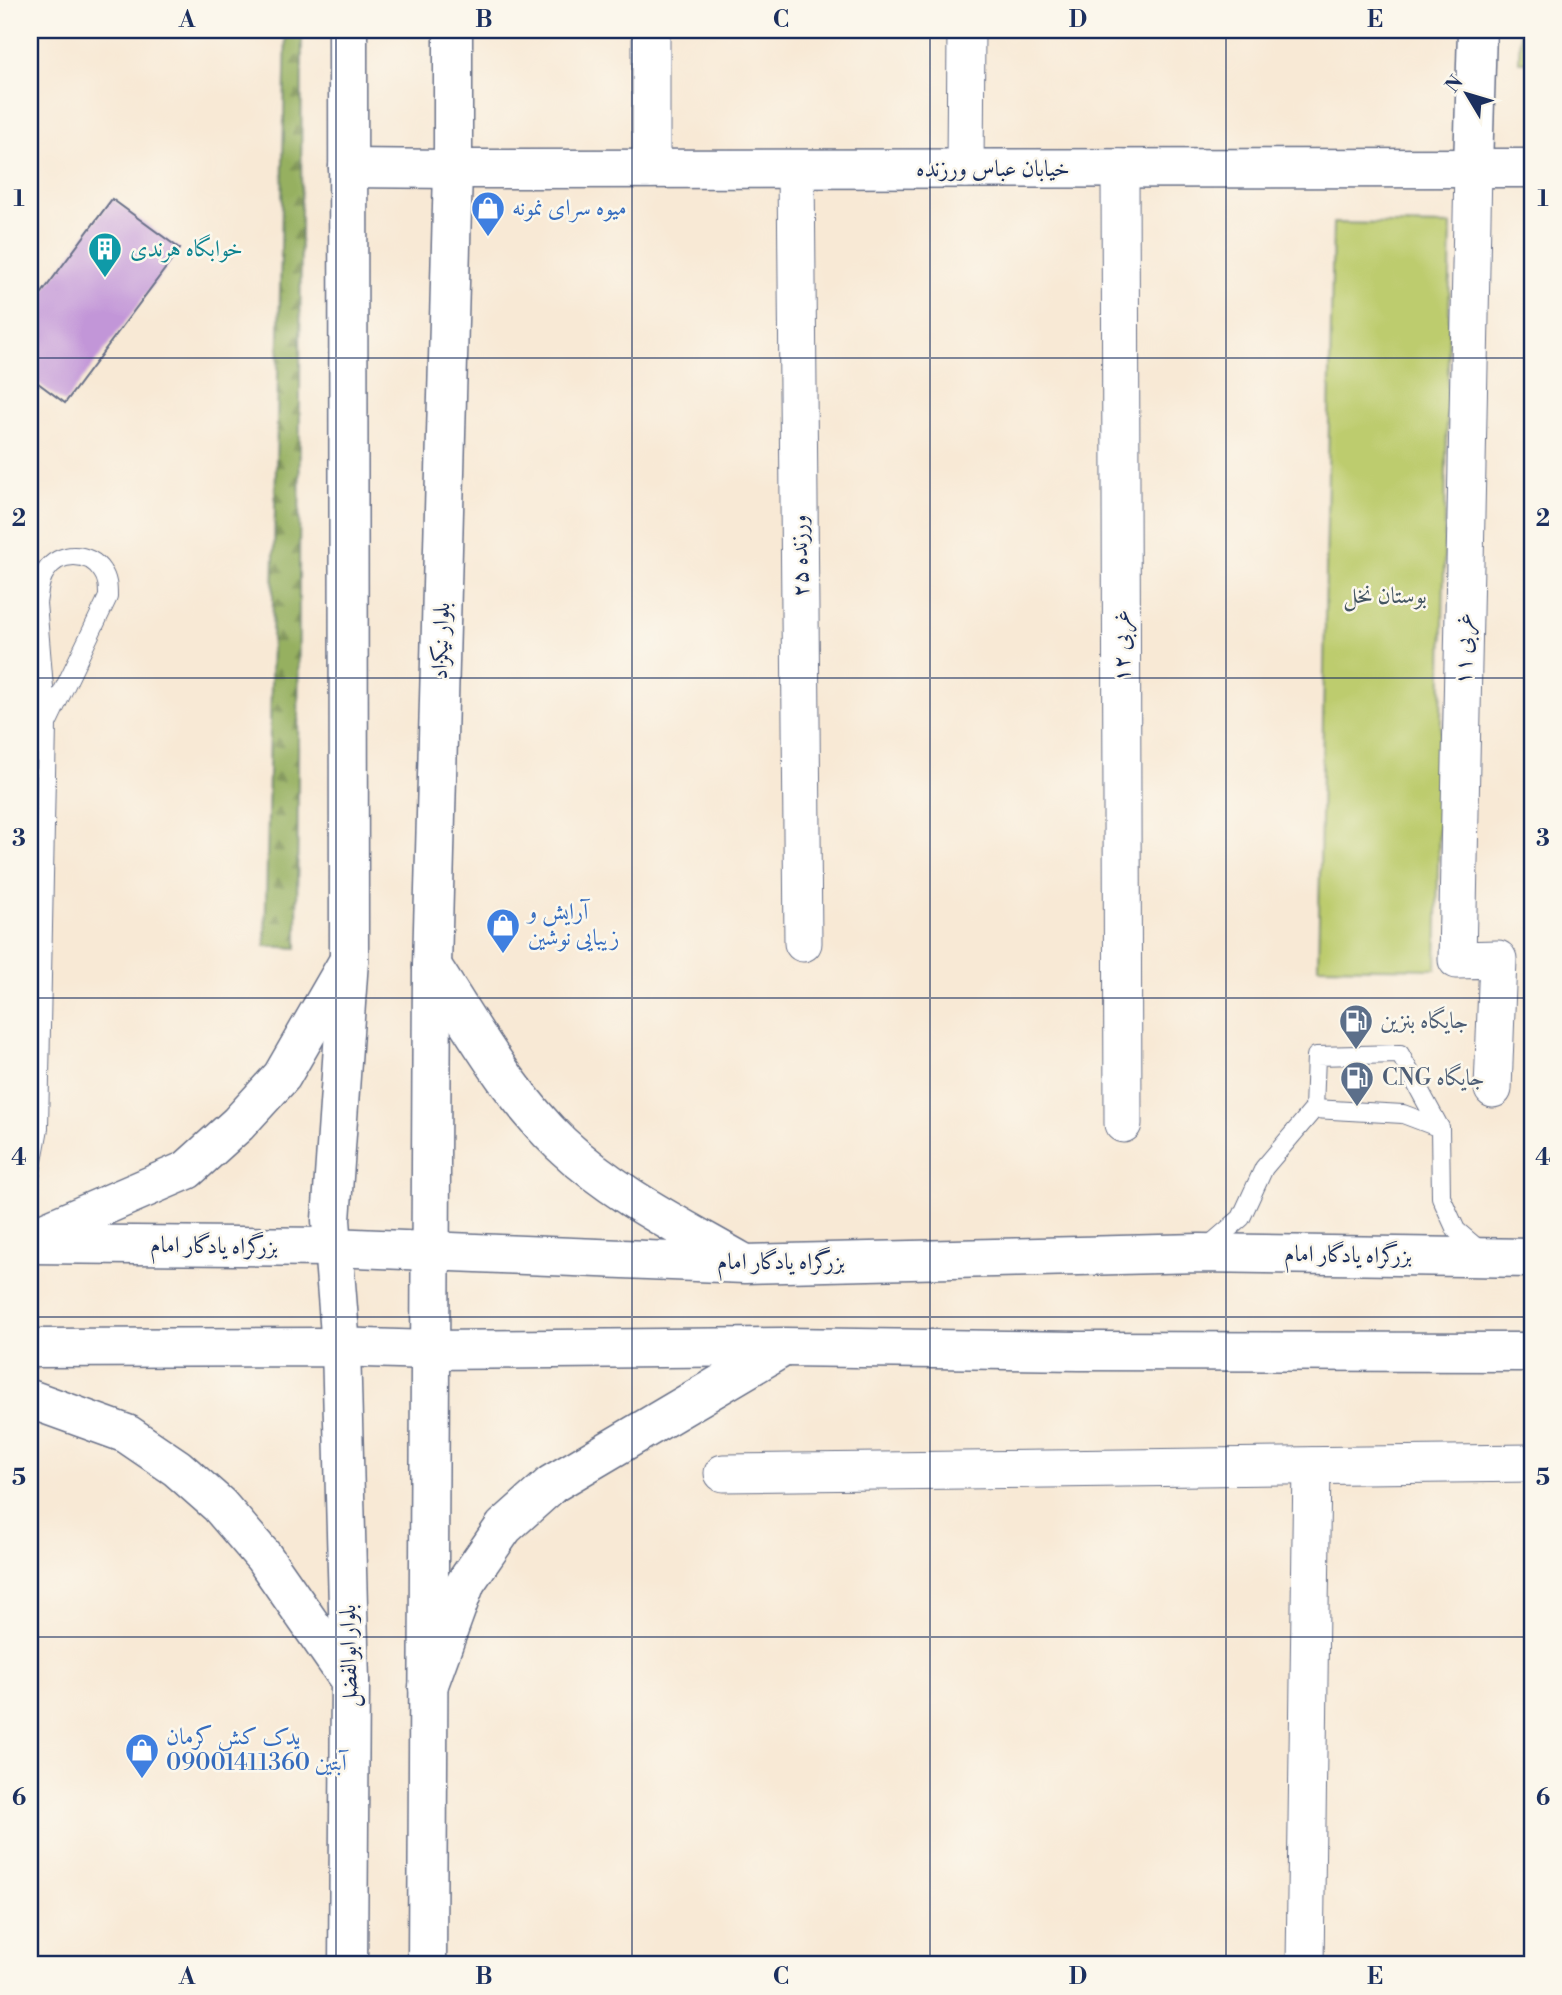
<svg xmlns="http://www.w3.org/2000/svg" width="1562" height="1995" font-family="'Libre Bodoni',Amiri,serif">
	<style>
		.forest { fill: url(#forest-firs); stroke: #587060; stroke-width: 2 }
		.park { fill: #bdcc6e; stroke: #6c7e66; stroke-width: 2 }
		.building { fill: #c296d8 }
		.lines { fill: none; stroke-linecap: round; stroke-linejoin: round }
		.service-casing { stroke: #687088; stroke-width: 20 }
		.minor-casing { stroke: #687088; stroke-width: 39 }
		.tertiary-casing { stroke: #687088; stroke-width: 41 }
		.secondary-casing { stroke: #687088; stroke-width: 41 }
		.trunk-casing { stroke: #687088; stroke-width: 41 }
		.service { stroke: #fff; stroke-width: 18 }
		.minor { stroke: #fff; stroke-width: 37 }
		.tertiary { stroke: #fff; stroke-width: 38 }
		.secondary { stroke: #fff; stroke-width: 38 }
		.trunk { stroke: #fff; stroke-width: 38 }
		.grid { fill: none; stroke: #1b2f5e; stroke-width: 2; stroke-opacity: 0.55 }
		.labels { text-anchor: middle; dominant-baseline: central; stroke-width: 5; stroke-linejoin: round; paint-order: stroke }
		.street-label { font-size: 23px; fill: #1b2f5e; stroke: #fbf7ec }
		.shop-label { font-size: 23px; fill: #366cbe; stroke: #fbf7ec; text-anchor: start }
		.culture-label { font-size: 23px; fill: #0d838f; stroke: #fbf7ec; text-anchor: start }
		.park-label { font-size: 23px; fill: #445662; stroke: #fbf7ec }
		.service-label { font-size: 23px; fill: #4e5e75; stroke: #fbf7ec; text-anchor: start }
		.neatline { fill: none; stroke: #1b2f5e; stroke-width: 2.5 }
		.grid-label { font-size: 23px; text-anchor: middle; font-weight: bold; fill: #1b2f5e }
	</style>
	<defs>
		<pattern id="forest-firs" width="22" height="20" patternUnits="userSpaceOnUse" patternTransform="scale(1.75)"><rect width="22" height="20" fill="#96b061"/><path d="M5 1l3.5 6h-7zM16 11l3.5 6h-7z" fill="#7a9053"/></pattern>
	</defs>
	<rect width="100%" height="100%" fill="#fbf7ec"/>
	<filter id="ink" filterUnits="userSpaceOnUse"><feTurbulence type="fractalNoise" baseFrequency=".0143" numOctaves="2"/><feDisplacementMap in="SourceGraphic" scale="14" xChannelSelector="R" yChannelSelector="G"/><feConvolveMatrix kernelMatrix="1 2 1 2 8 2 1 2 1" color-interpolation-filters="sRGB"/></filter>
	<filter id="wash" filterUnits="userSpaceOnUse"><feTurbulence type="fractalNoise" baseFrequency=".00686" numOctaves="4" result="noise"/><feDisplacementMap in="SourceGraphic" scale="28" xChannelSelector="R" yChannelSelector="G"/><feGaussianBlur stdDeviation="1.57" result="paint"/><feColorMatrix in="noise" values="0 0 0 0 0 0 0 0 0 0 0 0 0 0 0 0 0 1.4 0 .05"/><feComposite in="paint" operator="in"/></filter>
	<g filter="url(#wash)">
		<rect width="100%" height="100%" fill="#f8e9d5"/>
		<polygon class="forest" points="286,30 302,30 297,948 265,946"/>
		<g class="park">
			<polygon points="1520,30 1532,30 1532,62 1519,62"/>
			<polygon points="1333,223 1451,225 1436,969 1318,967"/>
		</g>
		<g id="blocks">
			<polygon class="building" points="112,199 180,249 65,403 30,377 30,309"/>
		</g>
	</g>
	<g filter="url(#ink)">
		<use href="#blocks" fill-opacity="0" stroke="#687088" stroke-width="2"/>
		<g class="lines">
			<g class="service-casing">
				<g id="service">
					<polyline points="1314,1109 1403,1114 1440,1128 1441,1197 1456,1230 1483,1253"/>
					<path d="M30 1177 39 1128 47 724 37 603C39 593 39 580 46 571 59 551 89 551 102 571 108 579 108 588 108 597L47 724"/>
					<polyline points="1205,1249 1241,1218 1264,1168 1314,1109 1316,1056 1400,1054 1440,1128"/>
				</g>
			</g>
			<g class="minor-casing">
				<g id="minor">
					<polyline points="1120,168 1123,1124"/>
					<polyline points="1473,168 1457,960 1498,959 1493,1089"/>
					<polyline points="651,169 651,30"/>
					<polyline points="796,169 803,943"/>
					<polyline points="965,169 966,30"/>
					<polyline points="723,1473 1532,1463"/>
					<polyline points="1305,1965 1312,1466"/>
				</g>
			</g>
			<g class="tertiary-casing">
				<g id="tertiary">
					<polyline points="1473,168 1477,30"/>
					<polyline points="453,169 1532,168"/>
				</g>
			</g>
			<g class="secondary-casing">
				<g id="secondary">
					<polyline points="348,168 453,169"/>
					<polyline points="348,1965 350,1681 341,1347 331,1220 349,960 348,30"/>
					<polyline points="427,1965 432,966 453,169 453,30"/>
				</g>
			</g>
			<g class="trunk-casing">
				<g id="trunk">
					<path d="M432 966C472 1027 508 1093 561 1144 613 1193 679 1226 740 1261"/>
					<polyline points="30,1238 187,1170 238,1124 282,1076 349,960"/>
					<polyline points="30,1244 332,1247 745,1264 1200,1253 1532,1258"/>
					<polyline points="30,1348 334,1347 430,1350 784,1347 1080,1351 1532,1352"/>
					<polyline points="30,1399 127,1434 177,1468 219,1505 263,1556 350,1681"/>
					<polyline points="428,1687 466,1582 504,1527 552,1484 782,1348"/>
				</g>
			</g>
			<use href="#service" class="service"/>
			<use href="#minor" class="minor"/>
			<use href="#tertiary" class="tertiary"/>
			<use href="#secondary" class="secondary"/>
			<use href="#trunk" class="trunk"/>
		</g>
	</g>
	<path class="grid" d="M336 30V1965M632 30V1965M930 30V1965M1226 30V1965M30 358H1532M30 678H1532M30 998H1532M30 1317H1532M30 1637H1532"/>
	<defs>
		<g id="shop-pin" transform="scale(1.75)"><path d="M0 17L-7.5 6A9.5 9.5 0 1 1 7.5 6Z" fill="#3f7fe0" stroke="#fbf7ec"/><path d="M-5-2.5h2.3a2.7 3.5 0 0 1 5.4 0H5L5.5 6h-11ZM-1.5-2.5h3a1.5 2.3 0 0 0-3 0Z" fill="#fff"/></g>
		<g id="building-pin" transform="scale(1.75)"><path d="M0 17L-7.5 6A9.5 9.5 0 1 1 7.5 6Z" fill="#0f9aa8" stroke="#fbf7ec"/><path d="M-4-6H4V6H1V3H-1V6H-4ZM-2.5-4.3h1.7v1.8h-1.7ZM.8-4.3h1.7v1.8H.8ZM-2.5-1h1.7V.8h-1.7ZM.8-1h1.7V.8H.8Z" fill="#fff"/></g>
		<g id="fuel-pin" transform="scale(1.75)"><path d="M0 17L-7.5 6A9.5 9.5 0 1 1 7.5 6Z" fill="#5c6f8a" stroke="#fbf7ec"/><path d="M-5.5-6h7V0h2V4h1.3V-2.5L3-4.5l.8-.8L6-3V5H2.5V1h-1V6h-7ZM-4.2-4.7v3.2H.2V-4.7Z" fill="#fff"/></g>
	</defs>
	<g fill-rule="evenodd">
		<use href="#shop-pin" x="488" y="208"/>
		<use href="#building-pin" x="105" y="249"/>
		<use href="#shop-pin" x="503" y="925"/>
		<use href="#fuel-pin" x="1356" y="1021"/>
		<use href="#fuel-pin" x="1357" y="1078"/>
		<use href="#shop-pin" x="142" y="1750"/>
	</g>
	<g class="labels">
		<g class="street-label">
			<text x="993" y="169">خیابان عباس ورزنده</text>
			<text transform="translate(800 556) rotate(-91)">ورزنده ۲۵</text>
			<text transform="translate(441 641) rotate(-88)">بلوار نیکزاد</text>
			<text transform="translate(1122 646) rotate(-90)">غربی ۱۲</text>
			<text transform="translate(1464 649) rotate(-89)">غربی ۱۱</text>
			<text transform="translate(214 1246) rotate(1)">بزرگراه یادگار امام</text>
			<text transform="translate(1348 1255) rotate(1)">بزرگراه یادگار امام</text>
			<text x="781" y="1262">بزرگراه یادگار امام</text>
			<text transform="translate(349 1656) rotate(-91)">بلوار ابوالفضل</text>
		</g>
		<g class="shop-label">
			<text x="512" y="208">میوه سرای نمونه</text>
			<text x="528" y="912">آرایش و<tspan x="528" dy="26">زیبایی نوشین</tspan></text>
			<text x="166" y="1737">یدک کش کرمان<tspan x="166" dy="26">آبتین 09001411360</tspan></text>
		</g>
		<g class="culture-label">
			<text x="130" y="249">خوابگاه هرندی</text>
		</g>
		<g class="park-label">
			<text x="1385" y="596">بوستان نخل</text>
		</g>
		<g class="service-label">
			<text x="1380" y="1021">جایگاه بنزین</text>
			<text x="1382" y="1078">CNG جایگاه</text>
		</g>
	</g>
	<rect width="1562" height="1995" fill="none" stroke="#fbf7ec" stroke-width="77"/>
	<g transform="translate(1467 94) rotate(308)" stroke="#fbf7ec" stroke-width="5" paint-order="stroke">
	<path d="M0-5L12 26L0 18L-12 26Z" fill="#1b2f5e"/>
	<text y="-10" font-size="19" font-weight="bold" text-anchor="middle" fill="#1b2f5e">N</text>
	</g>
	<rect x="38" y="38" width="1486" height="1918" class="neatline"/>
	<g class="grid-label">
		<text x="187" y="27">A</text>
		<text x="484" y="27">B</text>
		<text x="781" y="27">C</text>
		<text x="1078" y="27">D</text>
		<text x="1375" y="27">E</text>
		<text x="19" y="206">1</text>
		<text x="1543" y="206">1</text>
		<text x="19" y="526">2</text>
		<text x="1543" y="526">2</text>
		<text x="19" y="846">3</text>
		<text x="1543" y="846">3</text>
		<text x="19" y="1165">4</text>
		<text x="1543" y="1165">4</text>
		<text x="19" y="1485">5</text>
		<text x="1543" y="1485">5</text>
		<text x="19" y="1805">6</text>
		<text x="1543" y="1805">6</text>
		<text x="187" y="1984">A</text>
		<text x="484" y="1984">B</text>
		<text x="781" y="1984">C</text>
		<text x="1078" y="1984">D</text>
		<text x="1375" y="1984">E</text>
	</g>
</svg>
